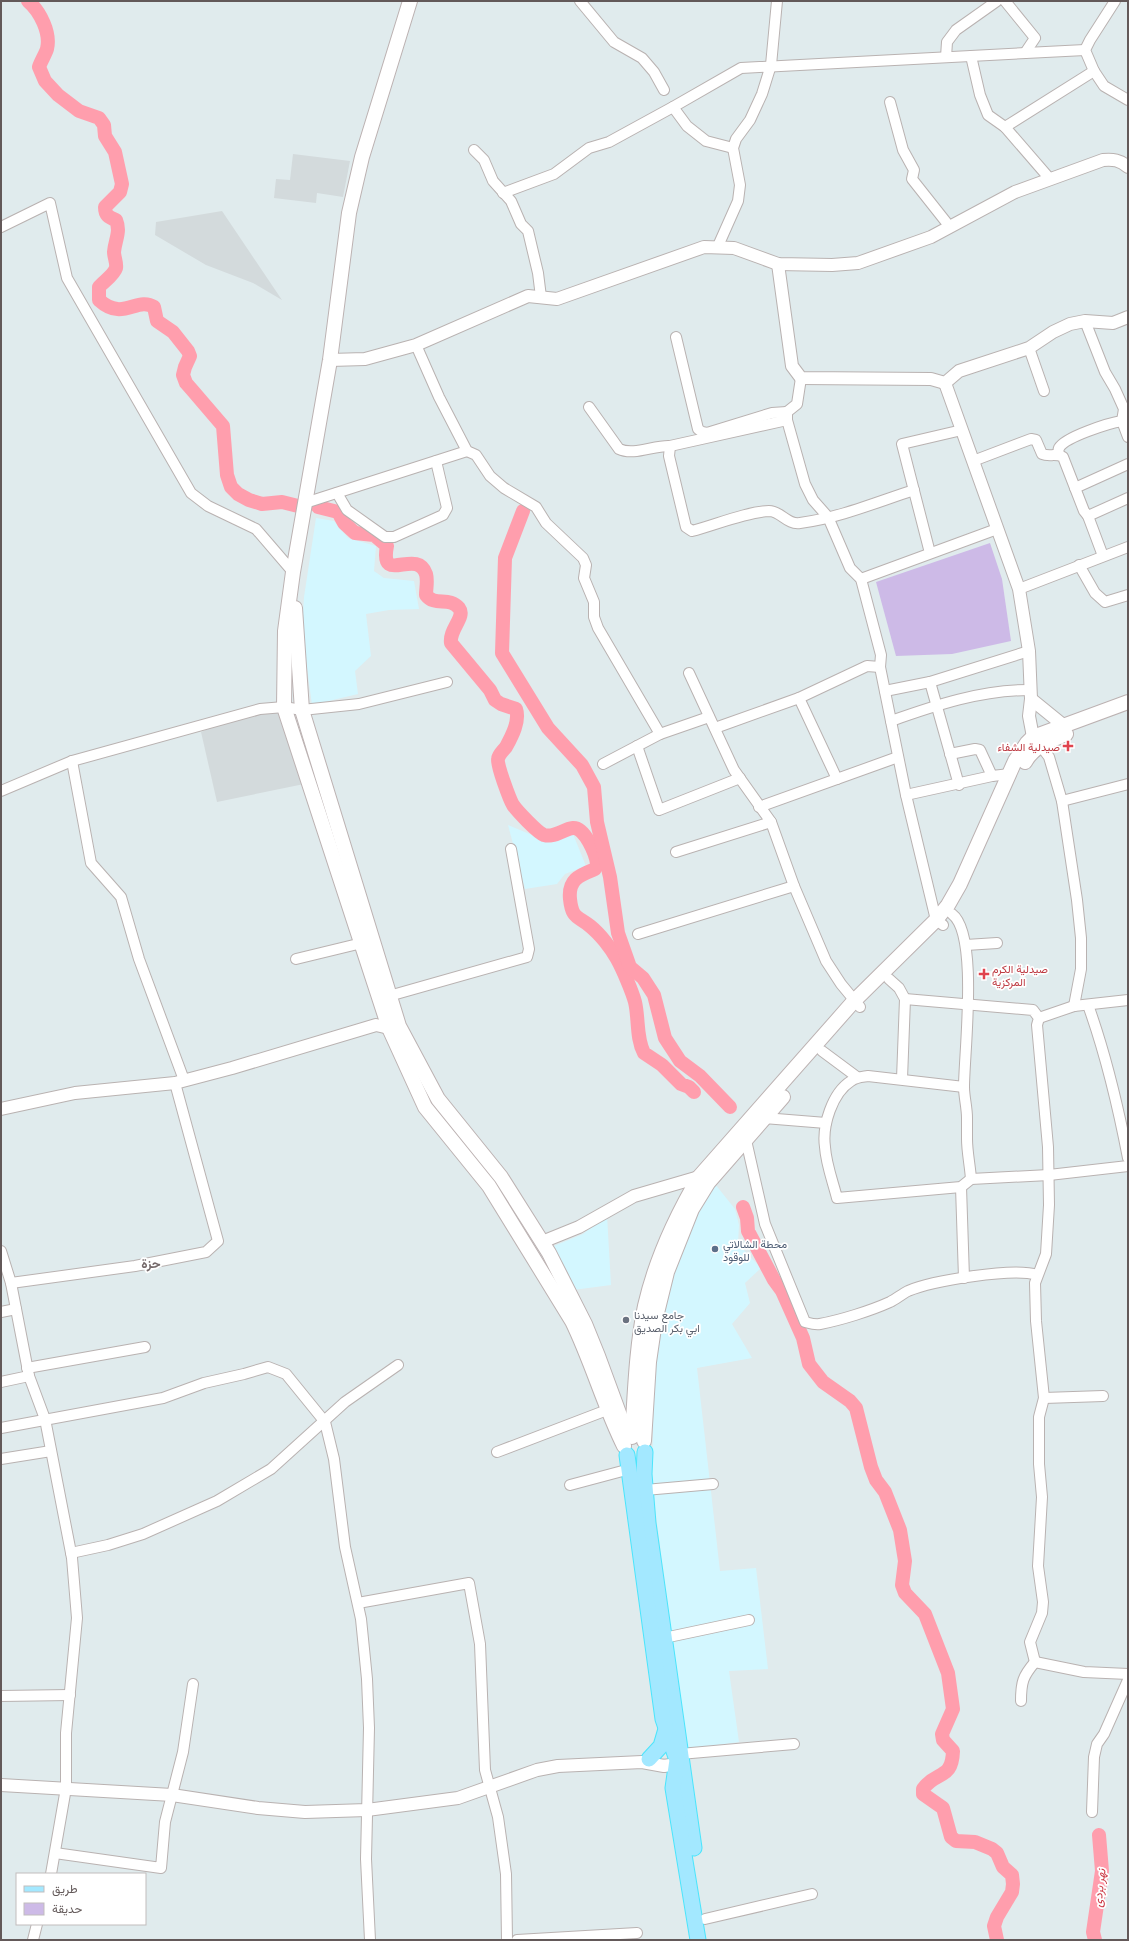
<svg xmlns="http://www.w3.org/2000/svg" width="1129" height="1941" font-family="'Open Sans',Vazirmatn,sans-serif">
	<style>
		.commercial { fill: #d3f7ff }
		.industrial { fill: #d3dadc }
		.green { fill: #cdbae7 }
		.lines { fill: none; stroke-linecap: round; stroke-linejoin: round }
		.river { stroke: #ff9ead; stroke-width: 14 }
		.minor-casing { stroke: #b9b2b1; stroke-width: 12 }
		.tertiary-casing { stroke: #b9b2b1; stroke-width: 14 }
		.secondary-casing { stroke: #bcb2b2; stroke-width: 16 }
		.primary-casing { stroke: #4be5fc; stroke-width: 17 }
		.minor { stroke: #fff; stroke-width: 10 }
		.tertiary { stroke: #fff; stroke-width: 12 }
		.secondary { stroke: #fff; stroke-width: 14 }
		.primary { stroke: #a3e8ff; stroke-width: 15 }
		.health-dot { fill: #e0444e; stroke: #fff; stroke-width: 1.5 }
		.service-dot { fill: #5c6f8a; stroke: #fff; stroke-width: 1.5 }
		.worship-dot { fill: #6b7280; stroke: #fff; stroke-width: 1.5 }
		.labels { text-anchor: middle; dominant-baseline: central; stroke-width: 3.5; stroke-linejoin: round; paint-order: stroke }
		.health-label { font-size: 11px; fill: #be3a42; stroke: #fff; text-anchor: end }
		.service-label { font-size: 11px; fill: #4e5e75; stroke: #fff; text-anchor: start }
		.worship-label { font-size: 11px; fill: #5b616d; stroke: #fff; text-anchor: start }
		.water-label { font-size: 12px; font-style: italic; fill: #cb3944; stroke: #fff }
		.quarter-label { font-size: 13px; font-weight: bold; fill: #756a6b; stroke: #fff }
	</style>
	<rect width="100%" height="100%" fill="#e0ebed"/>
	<g class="commercial">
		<polygon points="316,518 334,521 348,538 376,546 374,571 384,578 414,581 419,609 389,610 366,614 371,656 355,671 358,694 312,705 302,631 304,597"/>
		<polygon points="508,825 551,843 573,834 586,866 565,874 557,884 525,889"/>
		<polygon points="715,1184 735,1209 739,1225 738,1244 761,1268 745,1283 750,1303 732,1324 752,1358 697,1368 720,1571 756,1568 768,1669 729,1671 739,1742 687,1749 652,1485 654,1378 660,1322 672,1277 699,1209"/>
		<polygon points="607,1215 611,1285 573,1290 554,1246 583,1234"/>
	</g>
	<g class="industrial">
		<polygon points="293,154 350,161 343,197 317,193 316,203 274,198 276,179 290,180"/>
		<polygon points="222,211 282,300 253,283 206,265 155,235 156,222"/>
		<polygon points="273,710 288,722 309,783 217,802 201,732 234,718"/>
	</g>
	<polygon class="green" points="990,543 1002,579 1011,641 952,654 896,656 876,582"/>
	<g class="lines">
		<g class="river">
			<path d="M28 1C40 11 51 33 47 49 45 55 41 61 39 67L45 81 58 95 79 111 99 118 104 125 105 136 115 152 122 184 120 192 105 207C105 215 108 217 116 220 121 232 115 240 114 252 114 257 117 263 116 268 114 275 103 282 99 287V300C123 322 137 296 154 307L157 321 173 332 188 351 190 356 185 367 183 375 186 383 193 391 223 426 227 475 231 487 238 494 249 500 262 504 282 502 298 506"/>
			<path d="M318 507 338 512 344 523 355 533 374 535 387 546C379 586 417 547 426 574 428 581 426 588 426 595 435 607 449 596 459 608 466 617 449 629 451 643L490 690 495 700 501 704 516 709C520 721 512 736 506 747 503 751 499 754 498 759 496 763 510 800 513 805 517 811 538 833 544 835 555 838 563 829 573 828 585 827 596 855 597 864L595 869C580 875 568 879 570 899 572 919 578 916 590 926 600 934 611 948 617 959 623 970 632 991 635 1002 639 1019 636 1038 644 1053L662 1065 681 1084 689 1087 694 1092"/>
			<polyline points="523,511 505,558 502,653 548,728 582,765 594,787 597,822 610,877 618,933 630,967 643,978 654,995 665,1038 680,1061 700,1076 730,1107"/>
			<path d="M743 1207 747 1218 748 1231 774 1280 782 1291 803 1338 809 1364 823 1382 850 1401 856 1408 871 1467 876 1480 885 1492 900 1530 905 1561 902 1585 905 1593 925 1614 948 1673 953 1709 942 1734 943 1740 953 1751C952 1781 936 1770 923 1789V1794L943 1808 951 1837 956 1841 975 1842 992 1849 997 1853 1003 1867 1012 1875 1013 1884 1012 1892 997 1917 994 1926 997 1940"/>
			<polyline points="1095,1940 1093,1932 1102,1871 1099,1835"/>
		</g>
		<g class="minor-casing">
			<g id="minor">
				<polyline points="580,1 614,42 642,58 654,72 664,90"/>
				<polyline points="1005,1 1035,38 1025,53"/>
				<polyline points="1115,1 1090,40 1085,50 1094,71 1104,86 1128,100"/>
				<polyline points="971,56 980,95 988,115 1005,127 1050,179"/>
				<polyline points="946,57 947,42 956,30 997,1"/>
				<polyline points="890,102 903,150 914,170 912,179 950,227"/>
				<polyline points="673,107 687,126 706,141 733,148"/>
				<polyline points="1005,127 1094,71"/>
				<polyline points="474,150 484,160 493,181 511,201 521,224 528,231 538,273 541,297"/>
				<polyline points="503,193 554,174 589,148 609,142 673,107 741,68 1085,50"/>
				<polyline points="1,227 50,203 67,278 191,493 208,506 256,529 293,572"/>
				<polyline points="718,246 738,201 740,185 733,148 736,139 750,120 762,94 771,65 777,1"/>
				<polyline points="1085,321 1105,372 1115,389 1124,409 1122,421 1128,437"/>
				<polyline points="676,337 698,429 702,432 707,433 772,413 787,412"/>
				<polyline points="416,345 439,397 467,451 476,455 490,476 504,488 536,507 546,523 583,558 586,565 584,578 594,602 594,617 598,628 660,734"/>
				<polyline points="1029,348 1044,391"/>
				<polyline points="801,378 797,404 787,412 787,420 805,484 813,500 828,517 850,568 861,579 881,655 880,667 906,795 936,920 943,925"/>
				<path d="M589 407 619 449C634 456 654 445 670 446L787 420"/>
				<path d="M670 446 669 456 686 527 692 531C715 525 746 512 769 511 781 511 787 525 800 523 839 518 877 502 914 490"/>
				<path d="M1058 454C1059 452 1058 450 1059 448 1065 437 1109 423 1122 421"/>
				<path d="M973 461 1031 439 1036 440 1042 454C1049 457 1056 453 1063 457L1084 511 1088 516 1103 556"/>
				<polyline points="1075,488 1128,464"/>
				<polyline points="337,493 347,510 385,537 394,537 443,515 447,508 436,461"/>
				<polyline points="305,503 467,451"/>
				<polyline points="1088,516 1128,498"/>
				<polyline points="930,553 902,444 962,430"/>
				<polyline points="1079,565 1095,593 1105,602 1128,595"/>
				<polyline points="861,579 997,529"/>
				<polyline points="1019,589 1128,547"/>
				<polyline points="689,673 734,770 771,822 794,886 826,961 841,984 860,1007"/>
				<polyline points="930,682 959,785"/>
				<polyline points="885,691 930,682 1029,651"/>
				<polyline points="799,698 837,779"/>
				<path d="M891 721C936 705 981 690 1029 690"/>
				<polyline points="715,728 799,698 867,666 880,667"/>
				<polyline points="1040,745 1049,757 1062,801 1077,900 1081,938 1081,969 1074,1006"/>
				<polyline points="637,746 659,810 740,778"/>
				<polyline points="950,754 975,749 980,750 992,776"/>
				<polyline points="72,761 91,863 121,897 139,959 184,1080"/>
				<polyline points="603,764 660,734 709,717"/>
				<polyline points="1,791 72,761 260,709 284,707 302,710 359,704 447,682"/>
				<polyline points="906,795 992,776 1010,774"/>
				<polyline points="1062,801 1128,784"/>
				<polyline points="759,807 898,757"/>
				<polyline points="676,852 771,822"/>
				<path d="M952 914C979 934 964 1053 964 1087 964 1097 967 1107 967 1118 967 1125 967 1132 967 1139 967 1152 970 1165 971 1179"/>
				<polyline points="638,934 794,886"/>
				<polyline points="966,945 997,943"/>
				<polyline points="296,959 362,943"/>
				<polyline points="889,979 899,988 905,999 902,1079"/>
				<polyline points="389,996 527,957 529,949 511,849"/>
				<polyline points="905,999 1033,1010 1039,1018 1037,1025 1048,1147 1049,1205 1046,1254 1035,1283 1036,1321 1044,1398 1039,1417 1039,1464 1042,1497 1038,1566 1043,1602 1042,1613 1030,1642 1035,1662"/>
				<path d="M1088 1005C1106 1055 1118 1106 1128 1158"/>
				<polyline points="1039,1018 1074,1006 1128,1000"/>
				<polyline points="822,1051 857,1077"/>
				<path d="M964 1087 868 1076C862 1077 856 1077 851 1081 832 1093 822 1126 825 1147 826 1164 833 1182 837 1198L961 1187 971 1179 1049 1175 1128 1166"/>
				<polyline points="764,1118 826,1123"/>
				<path d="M746 1140 765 1224 805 1322C809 1323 815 1325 820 1324 841 1320 870 1311 890 1302 896 1299 902 1294 908 1291 931 1281 1014 1267 1037 1275"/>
				<polyline points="961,1187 964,1278"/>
				<polyline points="1,1251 11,1283 29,1376 45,1419 72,1558 77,1618 66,1733 66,1788 51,1874"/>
				<polyline points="11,1283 135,1266 206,1252 218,1241 175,1083"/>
				<polyline points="1,1312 16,1309"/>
				<polyline points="27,1368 145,1347"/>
				<polyline points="1,1382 29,1376"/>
				<polyline points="1044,1398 1103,1396"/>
				<polyline points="1,1428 163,1398 204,1383 244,1374 268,1367 286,1374 325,1422 334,1459 345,1547 361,1619 367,1679 369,1728 366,1859 370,1940"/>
				<polyline points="497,1452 607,1410"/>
				<polyline points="1,1459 51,1451"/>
				<polyline points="570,1485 630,1469"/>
				<polyline points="645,1490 713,1484"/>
				<polyline points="71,1553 108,1545 143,1534 217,1501 271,1469 345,1402 398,1365"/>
				<polyline points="358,1603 469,1583 480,1644 485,1770 498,1817 506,1874 507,1940"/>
				<polyline points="664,1638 749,1620"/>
				<polyline points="1035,1662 1084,1672 1128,1674"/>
				<polyline points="1,1696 70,1695"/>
				<path d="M1021 1701C1021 1682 1023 1676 1035 1662"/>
				<polyline points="680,1754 794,1744"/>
				<polyline points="1092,1812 1094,1757 1097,1744 1104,1734 1128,1680"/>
				<polyline points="55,1853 161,1868 165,1822 183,1752 193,1684"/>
				<polyline points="705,1919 812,1894"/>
				<polyline points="33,1940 37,1924"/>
				<polyline points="517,1940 637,1933"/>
			</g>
		</g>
		<g class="tertiary-casing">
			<g id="tertiary">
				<polyline points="778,264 792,366 801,378 931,379 945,383 959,371 1029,348 1053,332 1070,324 1085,321 1113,323 1128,317"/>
				<path d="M330 360 365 359 416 345 528 296 557 299 704 247 734 248 778 264 832 265 858 263 931 237 1015 192 1103 160C1113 159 1120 160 1128 167"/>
				<polyline points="945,383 1019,589 1029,651 1031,699 1029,716 1033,737 1039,744"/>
				<polyline points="1031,699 1063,725"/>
				<polyline points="1,1109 75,1093 175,1083 232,1068 376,1025 389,1028 396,1026"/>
				<polyline points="542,1242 579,1227 634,1196 699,1177"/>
				<polyline points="1,1785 172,1795 258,1808 305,1812 367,1810 458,1798 537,1770 558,1766 642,1762 664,1766 682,1763"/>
			</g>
		</g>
		<g class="secondary-casing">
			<g id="secondary">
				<path d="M410 1 362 157 349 213 330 360 293 572 285 631 284 707 389 1028 425 1107 489 1186 572 1321C592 1362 604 1406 624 1446"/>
				<polyline points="295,608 302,710 399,1026 438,1099 501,1177 549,1253 585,1324 598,1356 626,1432"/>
				<path d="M1025 762C1034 746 1050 741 1066 734"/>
				<path d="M632 1437C635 1393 636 1349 645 1306 655 1262 676 1216 699 1177L854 1001 936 920 948 905 960 884 1015 761 1027 743 1033 737 1128 702"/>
				<polyline points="644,1441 649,1362 655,1321 667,1272 692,1209 708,1183 783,1097"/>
			</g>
		</g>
		<g class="primary-casing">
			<g id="primary">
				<polyline points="645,1452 644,1474 648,1523 694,1848"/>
				<polyline points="627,1455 663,1719 677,1760 673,1788 698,1940"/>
				<polyline points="649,1759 661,1746 666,1729"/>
			</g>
		</g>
		<use href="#minor" class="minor"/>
		<use href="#tertiary" class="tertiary"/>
		<use href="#secondary" class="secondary"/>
		<use href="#primary" class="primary"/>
	</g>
	<g class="health-dot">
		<path d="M1066 740h4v4h4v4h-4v4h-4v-4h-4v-4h4z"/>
		<path d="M982 968h4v4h4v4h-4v4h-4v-4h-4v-4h4z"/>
	</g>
	<circle class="service-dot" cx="715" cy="1249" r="4"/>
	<circle class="worship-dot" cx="626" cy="1320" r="4"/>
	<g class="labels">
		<g class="health-label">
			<text x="1060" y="746">صيدلية الشفاء</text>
			<text x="992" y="968" text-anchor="start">صيدلية الكرم<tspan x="992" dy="13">المركزية</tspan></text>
		</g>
		<g class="service-label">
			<text x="723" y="1243">محطة الشالاتي<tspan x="723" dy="13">للوقود</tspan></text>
		</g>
		<g class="worship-label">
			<text x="634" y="1314">جامع سيدنا<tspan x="634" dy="13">ابي بكر الصديق</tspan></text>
		</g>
		<g class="water-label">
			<text transform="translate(1099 1888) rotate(-84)">نهر بردى</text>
		</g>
		<g class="quarter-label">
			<text x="151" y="1263">حزة</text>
		</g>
	</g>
	<rect width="1129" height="1941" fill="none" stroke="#635959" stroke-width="4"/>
	<rect x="16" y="1873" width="130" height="52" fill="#ffffff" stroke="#c1bdbd"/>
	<rect x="24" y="1886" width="20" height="6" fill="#a3e8ff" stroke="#c1bdbd"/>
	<text x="52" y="1893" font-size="12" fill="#635959">طريق</text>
	<rect x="24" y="1903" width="20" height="12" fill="#cdbae7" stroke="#c1bdbd"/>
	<text x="52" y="1913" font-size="12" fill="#635959">حديقة</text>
</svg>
